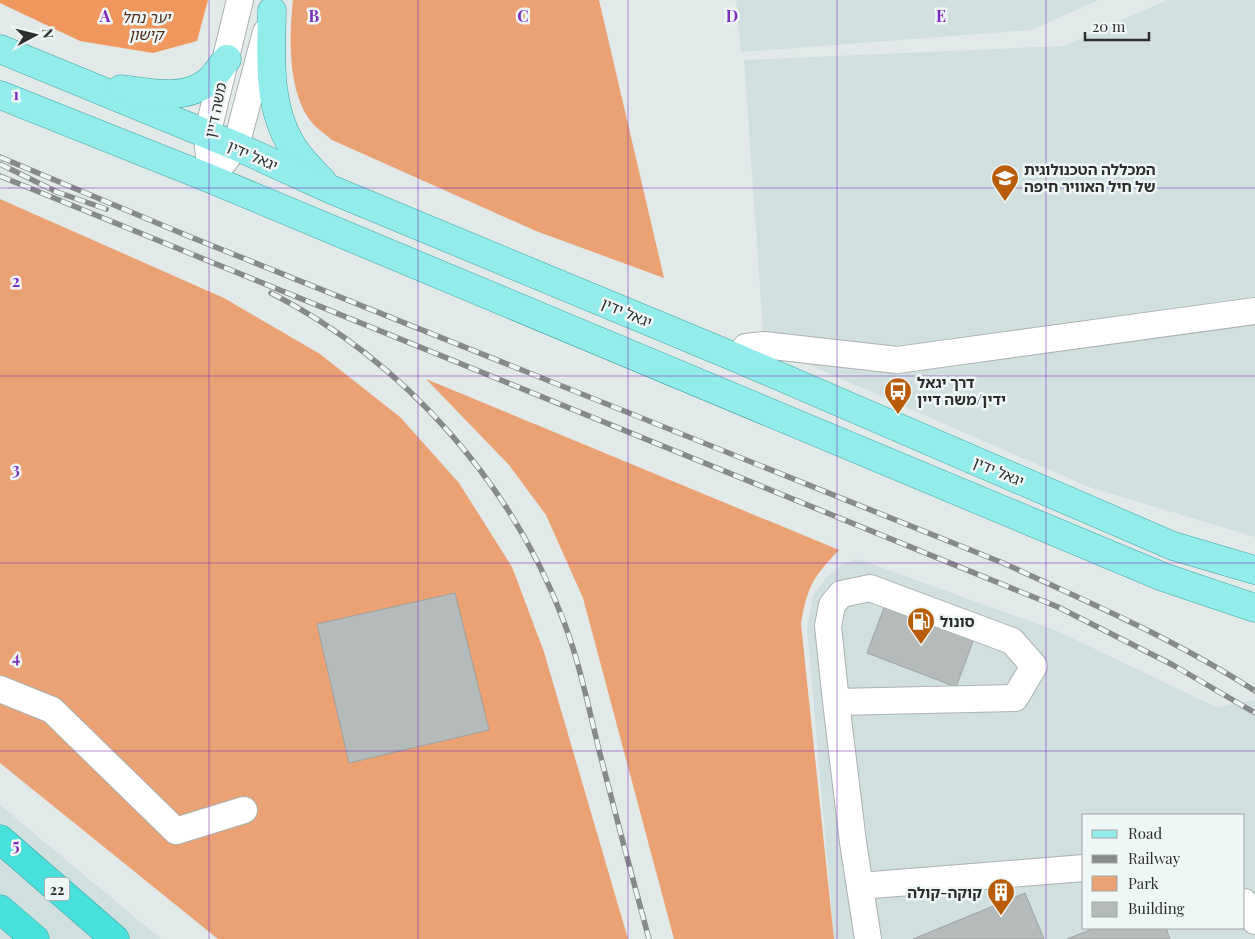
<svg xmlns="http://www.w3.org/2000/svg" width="1255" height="939" font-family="'Playfair Display','Noto Sans Hebrew',serif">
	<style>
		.built { fill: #cfe0df; fill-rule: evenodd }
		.green { fill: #eaa274 }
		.forest { fill: #ef975c }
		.building { fill: #b5bbbb; stroke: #9da3a3 }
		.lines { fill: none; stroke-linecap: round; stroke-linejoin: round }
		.minor-casing { stroke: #abb2b1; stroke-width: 28 }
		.major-casing { stroke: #3ea29f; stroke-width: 29 }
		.highway-casing { stroke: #3ea29f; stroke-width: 29 }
		.minor { stroke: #fff; stroke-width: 26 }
		.major { stroke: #91ecea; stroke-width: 28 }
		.highway { stroke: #47e0dc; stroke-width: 28 }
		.rail-casing { stroke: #868a8a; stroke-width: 5.5 }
		.rail { stroke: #eff6f6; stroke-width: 4; stroke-dasharray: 11; stroke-linecap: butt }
		.grid { fill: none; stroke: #7b2cbf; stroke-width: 1; stroke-opacity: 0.55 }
		.labels { text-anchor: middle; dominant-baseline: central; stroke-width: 5; stroke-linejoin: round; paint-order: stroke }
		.shield { fill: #eff6f6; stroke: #666a6a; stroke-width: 1 }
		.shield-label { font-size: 14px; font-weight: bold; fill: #2c2e2e }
		.park-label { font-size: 15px; font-style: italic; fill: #512d15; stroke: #eff6f6 }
		.street-label { font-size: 15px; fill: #2c2e2e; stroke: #eff6f6 }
		.poi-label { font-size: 15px; font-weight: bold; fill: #2c2e2e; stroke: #eff6f6; text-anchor: start }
		.grid-label { font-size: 16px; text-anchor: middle; font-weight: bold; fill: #7b2cbf; stroke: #eff6f6; stroke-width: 5; stroke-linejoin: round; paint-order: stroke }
	</style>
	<rect width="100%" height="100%" fill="#e2e9e9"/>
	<g class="built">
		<polygon points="736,0 1099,0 1031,30 741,52"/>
		<polygon points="1167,0 1255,0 1255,537 1089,487 764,345 744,60 1064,46"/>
		<path d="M858 559 1057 631 1216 707 1255 700V939H834L807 628 813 596 825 579 840 566ZM1084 815H1244V928H1084Z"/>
		<polygon points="0,805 161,939 0,939"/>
	</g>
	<g class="green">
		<path d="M293 0H599L664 278 536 231 332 140C326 135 319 130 314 125 287 96 289 36 293 0Z"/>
		<polygon points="0,199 224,298 320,354 400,417 459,483 512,567 544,652 628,939 218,939 0,763"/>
		<path d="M426 379 839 550C813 577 807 587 801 624L834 939H674L583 598 546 515 509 465Z"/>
	</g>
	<polygon class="forest" points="0,0 208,0 197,41 153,53 80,41 0,3"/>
	<g class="building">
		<polygon points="455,593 489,730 349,763 317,624"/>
		<polygon points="886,602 975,636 956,687 867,653"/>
		<polygon points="1025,893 1044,939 913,939"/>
		<polygon points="1095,928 1166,928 1170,939 1067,939"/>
	</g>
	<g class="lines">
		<g class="minor-casing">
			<g id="minor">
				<polyline points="211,179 236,146 266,32"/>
				<polyline points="211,179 207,135 240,0"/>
				<polyline points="737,358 746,347 764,345 897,360 1255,311"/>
				<polyline points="0,689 52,710 176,831 244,810"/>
				<polyline points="836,702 1015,698 1034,666 1012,641 870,588 841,594 832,605 828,626 836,702 853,842 868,939"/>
				<polyline points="860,886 1084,868"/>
				<polyline points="1244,902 1255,921"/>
			</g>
		</g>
		<g class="major-casing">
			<g id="major">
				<path d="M272 11C271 56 267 106 292 146 300 159 311 170 322 181"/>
				<polyline points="0,49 236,146 330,189 737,358 1173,546 1255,570"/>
				<path d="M121 89C149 93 186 101 209 81 216 75 221 66 227 59"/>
				<polyline points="0,95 211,179 1163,577 1255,608"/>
			</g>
		</g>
		<g class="highway-casing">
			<g id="highway">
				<polyline points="0,839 115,939"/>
				<polyline points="0,909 35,939"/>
			</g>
		</g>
		<use href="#minor" class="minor"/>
		<use href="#major" class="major"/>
		<use href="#highway" class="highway"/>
		<g class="rail-casing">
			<g id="rail">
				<path d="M0 157 188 236 1003 563C1089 602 1176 640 1255 691"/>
				<polyline points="0,164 57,192"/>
				<polyline points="0,176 1058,607 1173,665 1255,713"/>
				<polyline points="54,191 106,209"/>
				<path d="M271 293C404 361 512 483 564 622 580 664 589 710 600 754 616 816 632 877 649 939"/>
			</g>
		</g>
		<use href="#rail" class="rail"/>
	</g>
	<path class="grid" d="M209 0V939M418 0V939M628 0V939M837 0V939M1046 0V939M0 188H1255M0 376H1255M0 563H1255M0 751H1255"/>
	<defs>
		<g id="university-pin" transform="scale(1.4375)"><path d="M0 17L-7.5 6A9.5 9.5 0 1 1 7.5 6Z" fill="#b95c07" stroke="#eff6f6"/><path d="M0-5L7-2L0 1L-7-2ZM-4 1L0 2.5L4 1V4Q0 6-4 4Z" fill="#fff"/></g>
		<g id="bus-pin" transform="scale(1.4375)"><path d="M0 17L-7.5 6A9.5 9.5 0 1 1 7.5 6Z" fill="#b95c07" stroke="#eff6f6"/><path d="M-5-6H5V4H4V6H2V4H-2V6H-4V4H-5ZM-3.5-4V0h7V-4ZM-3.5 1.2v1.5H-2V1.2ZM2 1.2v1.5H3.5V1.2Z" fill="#fff"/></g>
		<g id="fuel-pin" transform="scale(1.4375)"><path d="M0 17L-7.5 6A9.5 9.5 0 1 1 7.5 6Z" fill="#b95c07" stroke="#eff6f6"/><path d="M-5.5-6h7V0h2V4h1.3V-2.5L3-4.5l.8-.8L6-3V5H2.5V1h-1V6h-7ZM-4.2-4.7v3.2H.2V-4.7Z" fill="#fff"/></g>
		<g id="building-pin" transform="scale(1.4375)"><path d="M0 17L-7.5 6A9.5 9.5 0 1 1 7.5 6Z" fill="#b95c07" stroke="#eff6f6"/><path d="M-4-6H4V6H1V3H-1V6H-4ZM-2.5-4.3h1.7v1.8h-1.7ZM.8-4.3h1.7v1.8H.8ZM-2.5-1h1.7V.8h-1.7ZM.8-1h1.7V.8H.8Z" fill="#fff"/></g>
	</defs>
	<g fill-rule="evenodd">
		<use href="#university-pin" x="1005" y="178"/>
		<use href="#bus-pin" x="898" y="391"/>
		<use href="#fuel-pin" x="921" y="621"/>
		<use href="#building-pin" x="1001" y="892"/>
	</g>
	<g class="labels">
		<rect class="shield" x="44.5" y="877.5" width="25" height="23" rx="4"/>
		<g class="shield-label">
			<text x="57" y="889">22</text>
		</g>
		<g class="park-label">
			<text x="146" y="17">יער נחל<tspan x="146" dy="17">קישון</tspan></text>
		</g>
		<g class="street-label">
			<text transform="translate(215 110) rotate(-78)">משה דיין</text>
			<text transform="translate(253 155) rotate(24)">יגאל ידין</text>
			<text transform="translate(627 312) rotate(23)">יגאל ידין</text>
			<text transform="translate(999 471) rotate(23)">יגאל ידין</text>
		</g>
		<g class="poi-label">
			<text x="1024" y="169">המכללה הטכנולוגית<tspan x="1024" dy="17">של חיל האוויר חיפה</tspan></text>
			<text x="917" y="382">דרך יגאל<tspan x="917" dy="17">ידין/משה דיין</tspan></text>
			<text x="940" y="621">סונול</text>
			<text x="982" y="892" text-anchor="end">קוקה-קולה</text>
		</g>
	</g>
	<g class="grid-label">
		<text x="105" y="22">A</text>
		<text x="314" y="22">B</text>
		<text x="523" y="22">C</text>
		<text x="732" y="22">D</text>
		<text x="941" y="22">E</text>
		<text x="16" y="100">1</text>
		<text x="16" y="287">2</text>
		<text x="16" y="475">3</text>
		<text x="16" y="663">4</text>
		<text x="16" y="851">5</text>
	</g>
	<rect x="1082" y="814" width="162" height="115" fill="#eff6f6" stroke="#a1a6a6"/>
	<rect x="1092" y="830" width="25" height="8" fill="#91ecea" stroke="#a1a6a6"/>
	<text x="1128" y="839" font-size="15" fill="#2c2e2e">Road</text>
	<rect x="1092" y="855" width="25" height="8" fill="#868a8a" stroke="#a1a6a6"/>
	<text x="1128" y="864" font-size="15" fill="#2c2e2e">Railway</text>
	<rect x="1092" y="876" width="25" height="15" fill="#eaa274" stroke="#a1a6a6"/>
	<text x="1128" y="889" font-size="15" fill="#2c2e2e">Park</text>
	<rect x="1092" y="902" width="25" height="15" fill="#b5bbbb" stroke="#a1a6a6"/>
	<text x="1128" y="914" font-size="15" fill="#2c2e2e">Building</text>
	<g transform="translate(35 35) rotate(83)" stroke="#eff6f6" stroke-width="4" paint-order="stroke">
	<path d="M0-4L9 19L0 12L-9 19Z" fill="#2c2e2e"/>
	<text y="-8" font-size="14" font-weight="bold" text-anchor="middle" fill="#2c2e2e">N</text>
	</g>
	<path d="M1085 32v8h64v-8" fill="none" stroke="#2c2e2e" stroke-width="2.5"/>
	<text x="1092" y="32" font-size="15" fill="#2c2e2e" stroke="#eff6f6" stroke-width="4" paint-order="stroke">20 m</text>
</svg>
